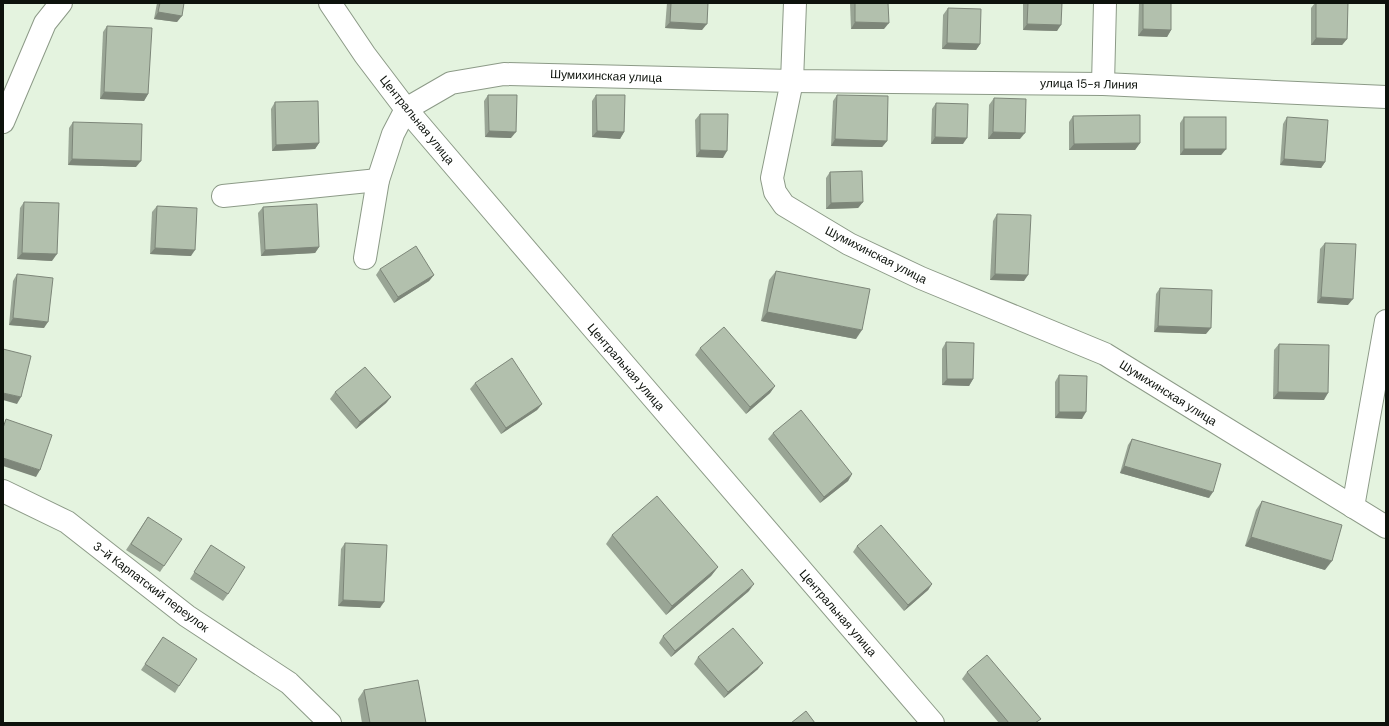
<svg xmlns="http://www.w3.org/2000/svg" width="1389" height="726" font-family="'DM Sans',sans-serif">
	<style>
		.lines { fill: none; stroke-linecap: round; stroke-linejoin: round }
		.minor-casing { stroke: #8c9a87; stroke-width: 24 }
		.minor { stroke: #fff; stroke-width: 22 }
		.wall { fill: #99a595 }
		.shaded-wall { fill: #7d8679 }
		.building { fill: #b2c0ad; stroke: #7d8679 }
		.labels { text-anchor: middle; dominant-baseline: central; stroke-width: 3; stroke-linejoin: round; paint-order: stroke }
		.street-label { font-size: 12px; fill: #0d120c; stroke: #fff }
	</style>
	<rect width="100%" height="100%" fill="#e4f3df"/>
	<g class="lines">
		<g class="minor-casing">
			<g id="minor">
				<polyline points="330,3 365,55 406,109 593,328 933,723"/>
				<polyline points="795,3 792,81 1103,84 1386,97"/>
				<polyline points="1103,84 1105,3"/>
				<polyline points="3,122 45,23 61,3"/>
				<polyline points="223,196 378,180"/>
				<polyline points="365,258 378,180 393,134 406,109 451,83 504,74 792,81 772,178 775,192 784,205 849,244 921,278 1105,354 1386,527"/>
				<polyline points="3,491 67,522 187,616 289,683 330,723"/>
				<polyline points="1353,507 1386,321"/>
			</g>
		</g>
		<use href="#minor" class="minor"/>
	</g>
	<g class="wall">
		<polygon points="157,3 184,3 177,22 154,19"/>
		<polygon points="667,3 708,3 702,30 665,28"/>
		<polygon points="850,3 888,3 884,29 851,29"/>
		<polygon points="1023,3 1062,3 1057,31 1023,30"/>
		<polygon points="1139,3 1171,3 1171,30 1167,37 1138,36"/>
		<polygon points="1315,3 1348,3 1347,39 1342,45 1311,45 1311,8"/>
		<polygon points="948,8 980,44 976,50 942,49 943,15"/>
		<polygon points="107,26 148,94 144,101 100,99 103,32"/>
		<polygon points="488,95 511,138 485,137 484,101"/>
		<polygon points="596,95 624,132 620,139 592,137 592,101"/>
		<polygon points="837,95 887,141 882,147 831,146 833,101"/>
		<polygon points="994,98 1020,139 988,139 989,105"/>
		<polygon points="275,102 319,143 315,149 272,151 271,109"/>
		<polygon points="936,103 963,144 931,144 932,109"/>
		<polygon points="700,114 723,158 696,157 695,120"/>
		<polygon points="1073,116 1140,143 1135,150 1069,150 1069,122"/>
		<polygon points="1184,117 1226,149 1221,155 1180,155 1180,123"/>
		<polygon points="1287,117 1325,162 1321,168 1280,165 1283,124"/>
		<polygon points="73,122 136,167 68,165 69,128"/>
		<polygon points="830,172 863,202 858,208 826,209 826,178"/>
		<polygon points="24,202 52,261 17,259 20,208"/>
		<polygon points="157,206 191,256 150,254 152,212"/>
		<polygon points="263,207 319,247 315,253 261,256 258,213"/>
		<polygon points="997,214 1024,281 990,280 993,221"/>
		<polygon points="1325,243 1348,305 1317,303 1320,249"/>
		<polygon points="380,269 434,275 429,281 394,303 376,275"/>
		<polygon points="776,271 856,339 761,321 769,280"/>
		<polygon points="17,274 44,328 9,325 13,281"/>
		<polygon points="1160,288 1206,334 1154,332 1156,294"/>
		<polygon points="946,342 973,379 969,386 942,385 942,349"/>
		<polygon points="1279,344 1324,400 1273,399 1274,350"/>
		<polygon points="700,348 775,386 770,393 746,414 695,355"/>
		<polygon points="1059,375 1082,419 1055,418 1055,382"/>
		<polygon points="475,383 542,404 537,410 501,434 470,389"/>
		<polygon points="335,392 391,397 386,403 356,429 330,399"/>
		<polygon points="773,433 852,474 848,481 820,503 768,439"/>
		<polygon points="1132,439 1209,498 1120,473 1128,445"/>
		<polygon points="1262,501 1325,570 1245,546 1256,510"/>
		<polygon points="148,517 164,566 160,572 126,550"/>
		<polygon points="612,535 718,567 711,576 666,615 606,544"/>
		<polygon points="345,543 380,608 338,606 341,549"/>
		<polygon points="211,545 228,594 223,601 190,579"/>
		<polygon points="857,546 932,584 928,590 904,611 853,552"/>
		<polygon points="749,591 671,657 659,643 663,636"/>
		<polygon points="163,637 179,686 175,693 141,670"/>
		<polygon points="698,657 758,669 724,698 694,664"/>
		<polygon points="967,672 1038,723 999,723 962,679"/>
		<polygon points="364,690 426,723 362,723 358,699"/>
	</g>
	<g class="shaded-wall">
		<polygon points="158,12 182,16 177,22 154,19"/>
		<polygon points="670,22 707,24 702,30 665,28"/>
		<polygon points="855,22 889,23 884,29 851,29"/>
		<polygon points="1027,24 1061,25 1057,31 1023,30"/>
		<polygon points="1143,29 1171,30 1167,37 1138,36"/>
		<polygon points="1316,38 1347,39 1342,45 1311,45"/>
		<polygon points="947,43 980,44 976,50 942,49"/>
		<polygon points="104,92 148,94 144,101 100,99"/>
		<polygon points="489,131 516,132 511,138 485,137"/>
		<polygon points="597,131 624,132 620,139 592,137"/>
		<polygon points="993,132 1025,133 1020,139 988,139"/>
		<polygon points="935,137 967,138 963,144 931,144"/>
		<polygon points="835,139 887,141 882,147 831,146"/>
		<polygon points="319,143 315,149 272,151 276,145"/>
		<polygon points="1140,143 1135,150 1069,150 1074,144"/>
		<polygon points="1184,149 1226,149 1221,155 1180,155"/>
		<polygon points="700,150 727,151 723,158 696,157"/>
		<polygon points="72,159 141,161 136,167 68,165"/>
		<polygon points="1284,159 1325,162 1321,168 1280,165"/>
		<polygon points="863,202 858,208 826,209 831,203"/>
		<polygon points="319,247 315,253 261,256 265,250"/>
		<polygon points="155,248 195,250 191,256 150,254"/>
		<polygon points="22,253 57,254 52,261 17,259"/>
		<polygon points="995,274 1028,275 1024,281 990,280"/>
		<polygon points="434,275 429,281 394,303 398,297"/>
		<polygon points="1321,297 1353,299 1348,305 1317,303"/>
		<polygon points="767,312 862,330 856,339 761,321"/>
		<polygon points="13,318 48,322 44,328 9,325"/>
		<polygon points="1158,326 1211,328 1206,334 1154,332"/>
		<polygon points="947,379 973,379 969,386 942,385"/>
		<polygon points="775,386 770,393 746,414 750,407"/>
		<polygon points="1278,392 1328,393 1324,400 1273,399"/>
		<polygon points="3,393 21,397 17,404 3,400"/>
		<polygon points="391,397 386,403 356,429 360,422"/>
		<polygon points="542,404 537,410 501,434 506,428"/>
		<polygon points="1059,412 1086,412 1082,419 1055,418"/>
		<polygon points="3,458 40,470 36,477 3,466"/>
		<polygon points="1124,466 1213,492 1209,498 1120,473"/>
		<polygon points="852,474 848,481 820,503 824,497"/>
		<polygon points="1251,537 1332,561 1325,570 1245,546"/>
		<polygon points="718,567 711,576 666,615 672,606"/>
		<polygon points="754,584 749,591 671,657 675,651"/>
		<polygon points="932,584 928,590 904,611 908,605"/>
		<polygon points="343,600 384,602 380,608 338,606"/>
		<polygon points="763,663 758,669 724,698 728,692"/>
	</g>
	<g class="building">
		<polygon points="160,3 184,3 182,16 158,12"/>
		<polygon points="671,3 708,3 707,24 670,22"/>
		<polygon points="855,3 888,3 889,23 855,22"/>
		<polygon points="1028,3 1062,3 1061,25 1027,24"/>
		<polygon points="1143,3 1171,3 1171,30 1143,29"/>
		<polygon points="1316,3 1348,3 1347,39 1316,38"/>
		<polygon points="948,8 981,9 980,44 947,43"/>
		<polygon points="107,26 152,28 148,94 104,92"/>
		<polygon points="488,95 517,95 516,132 489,131"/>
		<polygon points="596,95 625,95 624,132 597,131"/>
		<polygon points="837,95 888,96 887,141 835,139"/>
		<polygon points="994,98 1026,99 1025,133 993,132"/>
		<polygon points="318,101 319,143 276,145 275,102"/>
		<polygon points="936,103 968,104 967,138 935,137"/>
		<polygon points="700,114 728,114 727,151 700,150"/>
		<polygon points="1140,115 1140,143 1074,144 1073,116"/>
		<rect x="1184" y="117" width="42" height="32"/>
		<polygon points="1287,117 1328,120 1325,162 1284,159"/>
		<polygon points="73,122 142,124 141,161 72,159"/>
		<polygon points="862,171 863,202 831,203 830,172"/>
		<polygon points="24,202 59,203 57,254 22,253"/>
		<polygon points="317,204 319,247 265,250 263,207"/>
		<polygon points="157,206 197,208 195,250 155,248"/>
		<polygon points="997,214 1031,215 1028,275 995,274"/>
		<polygon points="1325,243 1356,244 1353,299 1321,297"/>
		<polygon points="416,246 434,275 398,297 380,269"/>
		<polygon points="776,271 870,289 862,330 767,312"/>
		<polygon points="17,274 53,278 48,322 13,318"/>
		<polygon points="1160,288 1212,290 1211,328 1158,326"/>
		<polygon points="724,327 775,386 750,407 700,348"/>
		<polygon points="946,342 974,343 973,379 947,379"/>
		<polygon points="1279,344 1329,345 1328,393 1278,392"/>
		<polygon points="3,349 31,356 21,397 3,393"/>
		<polygon points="512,358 542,404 506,428 475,383"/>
		<polygon points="365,367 391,397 360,422 335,392"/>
		<polygon points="1059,375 1087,376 1086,412 1059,412"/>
		<polygon points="801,410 852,474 824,497 773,433"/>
		<polygon points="6,419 52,435 40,470 3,458 3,428"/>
		<polygon points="1132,439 1221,464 1213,492 1124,466"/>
		<polygon points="657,496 718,567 672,606 612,535"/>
		<polygon points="1262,501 1342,525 1332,561 1251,537"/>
		<polygon points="148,517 182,539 164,566 131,544"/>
		<polygon points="881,525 932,584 908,605 857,546"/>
		<polygon points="345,543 387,545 384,602 343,600"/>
		<polygon points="211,545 245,567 228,594 194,572"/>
		<polygon points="742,569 754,584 675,651 663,636"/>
		<polygon points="733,628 763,663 728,692 698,657"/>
		<polygon points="163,637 197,659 179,686 145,664"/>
		<polygon points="987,655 1041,719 1035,723 1009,723 967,672"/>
		<polygon points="418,680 426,723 370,723 364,690"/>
		<polygon points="806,711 815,723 791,723"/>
	</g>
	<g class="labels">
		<g class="street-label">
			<text transform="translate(606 76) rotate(2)">Шумихинская улица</text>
			<text transform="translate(1089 84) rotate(1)">улица 15-я Линия</text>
			<text transform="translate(417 120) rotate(51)">Центральная улица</text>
			<text transform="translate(876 255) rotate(27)">Шумихинская улица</text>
			<text transform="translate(626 367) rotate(49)">Центральная улица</text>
			<text transform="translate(1168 393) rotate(32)">Шумихинская улица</text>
			<text transform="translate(151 587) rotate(37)">3-й Карпатский переулок</text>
			<text transform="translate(838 613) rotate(49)">Центральная улица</text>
		</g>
	</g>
	<rect width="1389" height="726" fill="none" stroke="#0d120c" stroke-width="8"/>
</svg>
